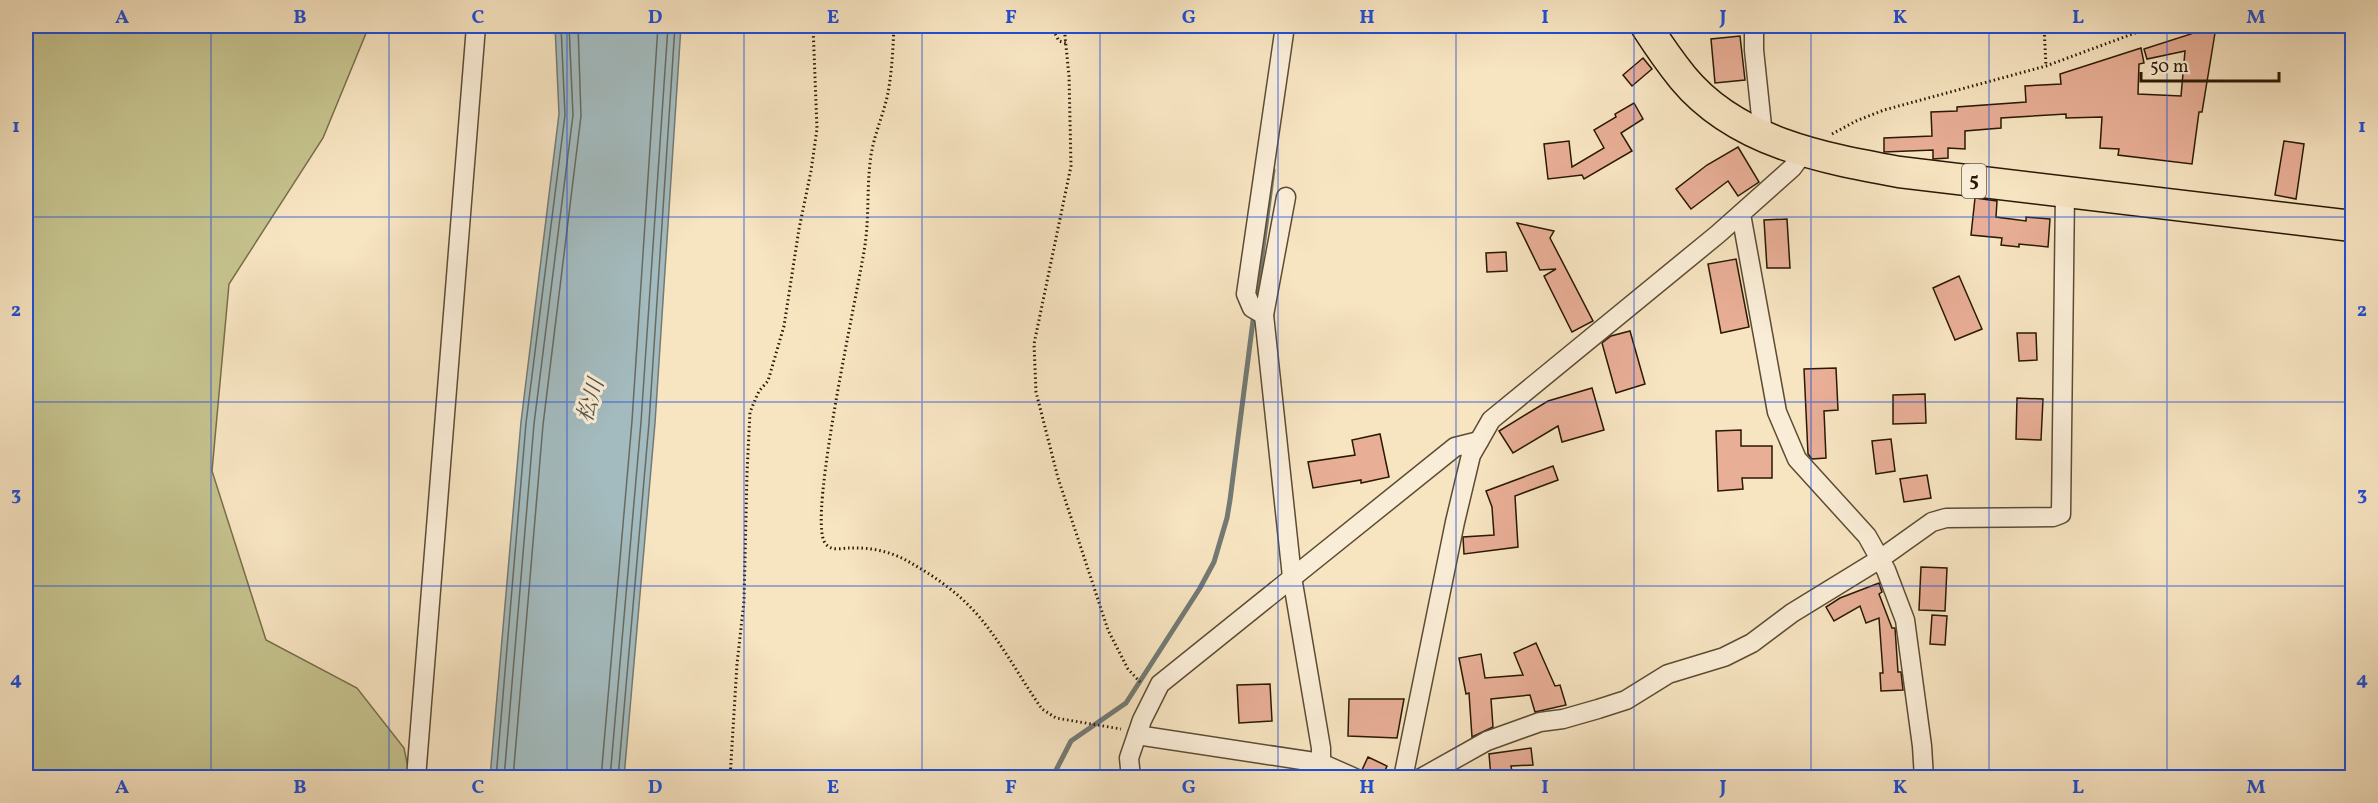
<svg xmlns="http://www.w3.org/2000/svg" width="2378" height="803" font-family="Vollkorn,'Noto Serif JP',serif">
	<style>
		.green { fill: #c5c28d; stroke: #786e48; stroke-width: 1.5 }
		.water { fill: #a3bbbf; stroke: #737a74; stroke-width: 1.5 }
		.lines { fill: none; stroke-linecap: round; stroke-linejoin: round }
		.shore { stroke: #666a61; stroke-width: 1.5 }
		.stream { stroke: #737a74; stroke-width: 5 }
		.building { fill: #e8ae96; stroke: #2a1903; stroke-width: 1.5 }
		.minor-casing { stroke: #5d4c32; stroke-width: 21 }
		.primary-casing { stroke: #2a1903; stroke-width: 33 }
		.path { stroke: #2a1903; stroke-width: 3; stroke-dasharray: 1.5 3; stroke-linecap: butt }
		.minor { stroke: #faedd7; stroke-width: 18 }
		.primary { stroke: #f7e4c1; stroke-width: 30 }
		.grid { fill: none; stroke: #1d4ed8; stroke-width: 1.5; stroke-opacity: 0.55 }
		.labels { text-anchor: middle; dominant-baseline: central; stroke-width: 6; stroke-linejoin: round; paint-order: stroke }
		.shield { fill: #faedd7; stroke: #685943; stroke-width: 1.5 }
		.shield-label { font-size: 20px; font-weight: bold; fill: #2a1903 }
		.water-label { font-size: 22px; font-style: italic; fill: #545245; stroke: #faedd7 }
		.neatline { fill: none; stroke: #1d4ed8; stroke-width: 2 }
		.grid-label { font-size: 20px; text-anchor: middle; font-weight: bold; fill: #1d4ed8 }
	</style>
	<rect width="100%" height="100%" fill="#f7e4c1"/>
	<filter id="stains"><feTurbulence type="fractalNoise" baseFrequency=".00333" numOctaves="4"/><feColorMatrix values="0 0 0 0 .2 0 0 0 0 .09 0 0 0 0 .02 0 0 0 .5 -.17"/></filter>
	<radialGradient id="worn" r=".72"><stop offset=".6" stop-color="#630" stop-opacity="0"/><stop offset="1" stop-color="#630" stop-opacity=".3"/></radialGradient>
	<polygon class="green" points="26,26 369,26 323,138 229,284 212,471 266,640 357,688 404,748 410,777 26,777"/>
	<polygon class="water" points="555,26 681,26 655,423 624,777 490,777 521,422 559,114"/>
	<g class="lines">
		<g class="shore">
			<polyline points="496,778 526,423 565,115 561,26"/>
			<polyline points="504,778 534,424 573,115 569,26"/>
			<polyline points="513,778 543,425 581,116 578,26"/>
			<polyline points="601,778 632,421 658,26"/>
			<polyline points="610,778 641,422 668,26"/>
			<polyline points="618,778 649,423 675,26"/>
		</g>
		<g class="stream">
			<polyline points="1256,301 1273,170"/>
			<polyline points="1052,778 1071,741 1126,703 1200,588 1214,562 1227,518 1230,500 1254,313"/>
		</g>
	</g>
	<g class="building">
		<polygon points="2216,27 2202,112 2199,112 2192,164 2118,155 2119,149 2100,148 2102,117 2066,118 2066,114 2001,118 2001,128 1965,131 1965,149 1948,148 1948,158 1933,159 1933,150 1884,152 1884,138 1932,136 1931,112 1957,111 1957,107 2026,102 2025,86 2061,84 2060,74 2141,48 2144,63 2139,64 2138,94 2181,96 2185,51 2147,59 2144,49 2191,34 2190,33"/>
		<polygon points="1740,36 1745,80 1715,83 1711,39"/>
		<polygon points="1643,58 1652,69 1632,86 1623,75"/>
		<polygon points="1634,103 1643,119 1621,133 1632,151 1584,179 1582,175 1548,179 1544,144 1569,141 1572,167 1604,148 1594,130 1616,117 1615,114"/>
		<polygon points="2284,141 2304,144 2296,199 2275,195"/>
		<polygon points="1738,147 1759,182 1738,196 1728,181 1691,209 1676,189 1707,165"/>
		<polygon points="1975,198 1997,201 1996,217 2026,221 2026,217 2050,219 2048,247 2019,244 2019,247 2001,245 2002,238 1971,235"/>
		<polygon points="1787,219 1790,268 1767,268 1764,220"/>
		<polygon points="1517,223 1554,231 1550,238 1593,321 1572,332 1544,276 1556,269 1540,270"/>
		<polygon points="1506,252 1507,271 1487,272 1486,253"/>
		<polygon points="1736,259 1749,327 1721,333 1708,264"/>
		<polygon points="1959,276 1982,329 1955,340 1933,288"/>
		<polygon points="1630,331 1645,384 1616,393 1602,343 1611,336"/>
		<polygon points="2017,333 2036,333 2037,360 2019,361"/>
		<polygon points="1836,368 1838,410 1824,411 1826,458 1812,459 1808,454 1804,369"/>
		<polygon points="1592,388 1604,430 1562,442 1558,426 1513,453 1499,431 1548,401"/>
		<polygon points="1925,394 1926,423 1893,424 1893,395"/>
		<polygon points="2017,398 2043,399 2041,440 2016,439"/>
		<polygon points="1741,430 1741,446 1772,446 1772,478 1742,478 1743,489 1718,491 1716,431"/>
		<polygon points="1380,434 1389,477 1361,483 1361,480 1313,488 1308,462 1355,455 1352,440"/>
		<polygon points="1891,439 1895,471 1876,474 1872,441"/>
		<polygon points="1553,466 1558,480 1515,496 1518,547 1464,554 1463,537 1494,535 1492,507 1486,491"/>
		<polygon points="1927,475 1931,498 1904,502 1900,479"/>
		<polygon points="1921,567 1947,568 1945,611 1919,610"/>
		<polygon points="1879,583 1882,592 1879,594 1892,628 1895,628 1898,672 1901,672 1903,690 1881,691 1880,673 1883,673 1879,618 1866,623 1860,606 1834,621 1826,607 1840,598"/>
		<polygon points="1932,615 1947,616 1945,645 1930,644"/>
		<polygon points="1536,643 1555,686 1560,685 1566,705 1535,712 1530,695 1491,699 1493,727 1472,737 1469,693 1466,694 1459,658 1481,654 1485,678 1523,675 1514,653"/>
		<polygon points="1270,684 1272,721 1239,723 1237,685"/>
		<polygon points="1349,699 1404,699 1397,738 1348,736"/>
		<polygon points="1531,748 1533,765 1511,766 1513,777 1491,777 1489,754"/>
		<polygon points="1368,757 1387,766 1382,777 1376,777 1362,770"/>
	</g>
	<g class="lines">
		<g class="minor-casing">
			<g id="minor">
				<polyline points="1754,26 1754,50 1762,126 1765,136"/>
				<polyline points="1286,197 1264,315 1292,577 1321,748 1321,763"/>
				<polyline points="1741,214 1777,412 1797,459 1867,536 1886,570 1905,620 1922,746 1924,778"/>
				<polyline points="1264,315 1252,308 1246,294 1285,26"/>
				<polyline points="1137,735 1321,763 1355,778"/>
				<polyline points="416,778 476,26"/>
				<polyline points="1131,778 1129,758 1142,720 1160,684 1455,447 1479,441"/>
				<polyline points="1403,778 1455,522 1471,455 1491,420 1718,234 1792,168 1804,152"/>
				<polyline points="1421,778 1487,741 1540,722 1563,719 1598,709 1626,700 1668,674 1724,657 1752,643 1792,613 1880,559 1932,522 1946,518 2053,517 2061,514 2065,192"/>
			</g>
		</g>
		<g class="primary-casing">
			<path id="primary" d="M1646 26C1657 43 1670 62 1683 78 1736 142 1822 158 1899 172L2352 226"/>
		</g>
		<g class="path">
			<path d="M894 26C893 48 892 71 888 93 883 117 872 139 870 163 867 190 869 217 865 245 859 288 807 518 825 543 831 552 842 548 850 548 871 547 893 552 911 563 934 576 957 592 975 612 1001 641 1020 678 1042 709L1056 718 1121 729"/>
			<polyline points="1051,26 1059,41 1066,43"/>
			<polyline points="1064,26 1069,76 1071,166 1034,344 1036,392 1058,478 1108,630 1128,669 1140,682"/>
			<polyline points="2044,26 2046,66"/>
			<polyline points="1832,134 1856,121 1884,110 2046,66 2154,26"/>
			<polyline points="730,778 737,664 744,601 747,473 750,412 759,391 768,381 784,326 799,229 811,171 817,129 813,26"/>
		</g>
		<use href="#minor" class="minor"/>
		<use href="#primary" class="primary"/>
	</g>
	<path class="grid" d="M211 26V778M389 26V778M567 26V778M744 26V778M922 26V778M1100 26V778M1278 26V778M1456 26V778M1634 26V778M1811 26V778M1989 26V778M2167 26V778M26 217H2352M26 402H2352M26 586H2352"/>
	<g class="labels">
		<rect class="shield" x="1962" y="164" width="24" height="34" rx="4.5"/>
		<g class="shield-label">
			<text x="1974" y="181">5</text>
		</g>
		<g class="water-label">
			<text transform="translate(592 401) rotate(-73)">松川</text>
		</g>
	</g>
	<rect width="2378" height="803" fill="none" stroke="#f7e4c1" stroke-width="66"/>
	<path d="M2141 72v9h138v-9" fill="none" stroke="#2a1903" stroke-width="3"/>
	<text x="2150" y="72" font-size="18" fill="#2a1903" stroke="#faedd7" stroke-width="4.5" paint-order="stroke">50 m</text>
	<rect x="33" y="33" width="2312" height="737" class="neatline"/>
	<g class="grid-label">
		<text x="122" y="23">A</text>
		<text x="300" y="23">B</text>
		<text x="478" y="23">C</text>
		<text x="655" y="23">D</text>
		<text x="833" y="23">E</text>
		<text x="1011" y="23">F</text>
		<text x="1189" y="23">G</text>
		<text x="1367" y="23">H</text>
		<text x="1545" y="23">I</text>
		<text x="1723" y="23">J</text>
		<text x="1900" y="23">K</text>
		<text x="2078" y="23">L</text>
		<text x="2256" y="23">M</text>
		<text x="16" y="132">1</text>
		<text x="2362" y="132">1</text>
		<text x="16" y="316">2</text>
		<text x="2362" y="316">2</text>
		<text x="16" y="500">3</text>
		<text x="2362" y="500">3</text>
		<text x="16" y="685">4</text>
		<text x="2362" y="685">4</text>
		<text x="122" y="793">A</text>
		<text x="300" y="793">B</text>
		<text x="478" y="793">C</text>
		<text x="655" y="793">D</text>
		<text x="833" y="793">E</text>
		<text x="1011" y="793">F</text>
		<text x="1189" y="793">G</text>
		<text x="1367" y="793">H</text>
		<text x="1545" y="793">I</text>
		<text x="1723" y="793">J</text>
		<text x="1900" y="793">K</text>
		<text x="2078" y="793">L</text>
		<text x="2256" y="793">M</text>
	</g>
	<rect width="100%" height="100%" filter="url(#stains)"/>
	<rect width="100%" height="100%" fill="url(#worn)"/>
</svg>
